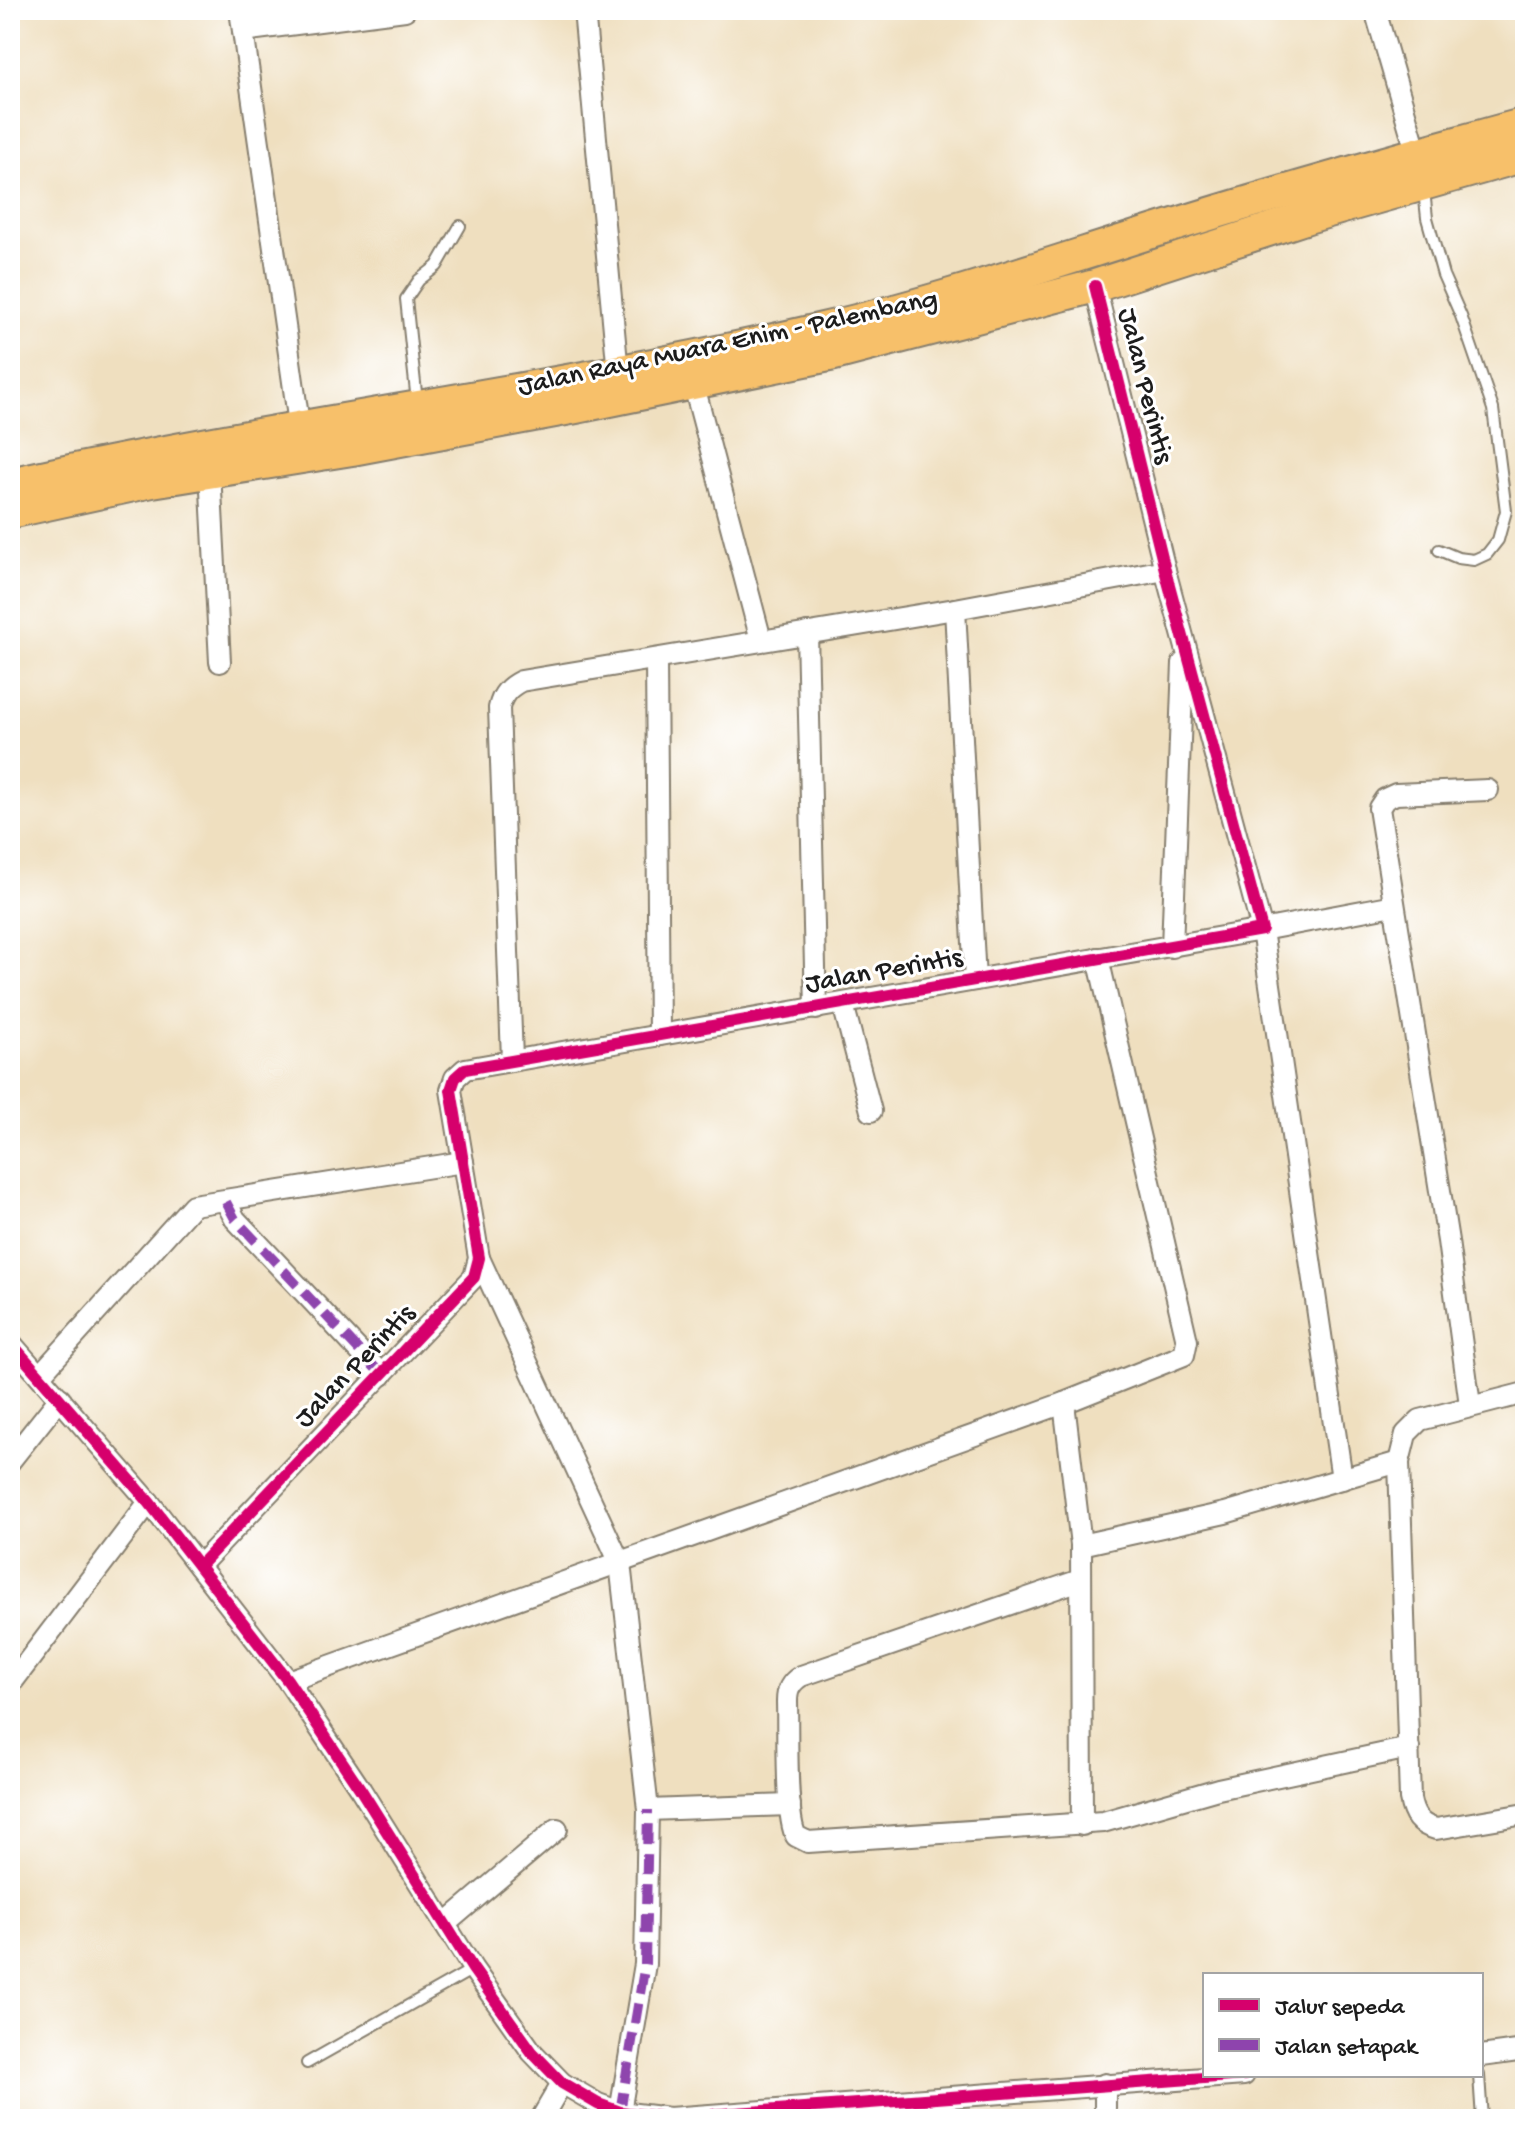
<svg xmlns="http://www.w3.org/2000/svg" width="1535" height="2129" font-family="'Gochi Hand',sans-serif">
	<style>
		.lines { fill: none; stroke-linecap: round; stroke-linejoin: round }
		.service-casing { stroke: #867e6e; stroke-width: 14 }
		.minor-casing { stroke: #867e6e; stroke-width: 24 }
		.primary-casing { stroke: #867e6e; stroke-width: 36 }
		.service { stroke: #fff; stroke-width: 10 }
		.minor { stroke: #fff; stroke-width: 20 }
		.primary { stroke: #f7c06b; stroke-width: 32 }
		.quiet { stroke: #8e44ad; stroke-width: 10; stroke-dasharray: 20 10; stroke-linecap: butt }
		.cycleway-casing { stroke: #fff; stroke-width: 17 }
		.cycleway { stroke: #d6006c; stroke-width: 12 }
		.labels { text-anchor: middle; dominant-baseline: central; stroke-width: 6; stroke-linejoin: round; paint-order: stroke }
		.street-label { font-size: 28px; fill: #1c1c1c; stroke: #fff }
	</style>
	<rect width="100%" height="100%" fill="#fff"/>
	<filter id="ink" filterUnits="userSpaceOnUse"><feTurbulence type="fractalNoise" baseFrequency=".0125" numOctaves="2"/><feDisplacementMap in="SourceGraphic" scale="16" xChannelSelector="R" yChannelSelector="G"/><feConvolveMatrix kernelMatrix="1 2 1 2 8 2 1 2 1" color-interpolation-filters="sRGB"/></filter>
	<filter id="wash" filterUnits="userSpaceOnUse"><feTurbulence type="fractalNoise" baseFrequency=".006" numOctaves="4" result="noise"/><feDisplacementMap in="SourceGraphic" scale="32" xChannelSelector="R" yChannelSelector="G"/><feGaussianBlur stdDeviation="1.8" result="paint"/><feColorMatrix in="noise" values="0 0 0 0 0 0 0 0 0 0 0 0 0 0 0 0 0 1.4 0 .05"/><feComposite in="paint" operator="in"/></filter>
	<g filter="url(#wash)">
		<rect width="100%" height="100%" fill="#efdfbf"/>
	</g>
	<g filter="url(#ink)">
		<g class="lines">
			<g class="service-casing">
				<g id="service">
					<polyline points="1424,190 1427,218 1443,275 1461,316 1493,409 1506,511 1498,540 1487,554 1474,560 1458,558 1439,550"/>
					<polyline points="417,402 406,299 419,280 437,266 460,226"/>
					<polyline points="307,2063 473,1969"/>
					<polyline points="1479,2075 1482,2119"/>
				</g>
			</g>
			<g class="minor-casing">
				<g id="minor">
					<polyline points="240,10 301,438"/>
					<polyline points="584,10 618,373"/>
					<polyline points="1375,10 1417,154"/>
					<polyline points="243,31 405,10"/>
					<polyline points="693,382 761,640"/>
					<polyline points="210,471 220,662"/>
					<polyline points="955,609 975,980"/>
					<polyline points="807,633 816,1009"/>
					<polyline points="656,660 659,1035"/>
					<polyline points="1172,947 1183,663"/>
					<polyline points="843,1004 871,1111"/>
					<path d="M512 1059 499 708C502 694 509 687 521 681L955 609 1165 570"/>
					<polyline points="226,1202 235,1219 382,1375"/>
					<polyline points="479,1258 620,1563 648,1810 645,1964 620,2112"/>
					<polyline points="10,1342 149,1502 288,1681 361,1790 473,1969 532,2052 562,2083 598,2104 620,2112 669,2118 1244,2075"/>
					<polyline points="40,1375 193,1205 463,1162"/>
					<path d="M1525 1393 1420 1420 1406 1434 1399 1462 1410 1799C1413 1815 1419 1825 1436 1829L1525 1814"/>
					<polyline points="1064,1403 1081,1545 1082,1825"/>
					<polyline points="1470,1405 1448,1241 1379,808 1385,799 1396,794 1488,790"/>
					<polyline points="10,1461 60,1398"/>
					<polyline points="1342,1479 1262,930 1394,905"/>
					<polyline points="1081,1545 1225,1513 1399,1462"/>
					<polyline points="199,1566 474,1277 479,1258 451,1090 455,1078 465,1069 1262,930 1165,570 1095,286"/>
					<path d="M1080 1580 801 1676C790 1683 787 1690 787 1702 788 1730 785 1816 796 1836L808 1842 1103 1822 1218 1789 1409 1748"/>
					<polyline points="288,1681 1064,1403 1184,1355 1187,1341 1098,958"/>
					<polyline points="10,1685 149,1502"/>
					<polyline points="648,1810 790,1805"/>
					<polyline points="445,1924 557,1829"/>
					<polyline points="1481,2056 1525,2050"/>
					<polyline points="1105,2084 1105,2119"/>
					<polyline points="541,2119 562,2083"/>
				</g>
			</g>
			<g class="primary-casing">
				<g id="primary">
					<path d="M10 484C278 424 551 392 818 330 938 303 1054 262 1171 226 1288 189 1407 157 1525 124"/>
					<polyline points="10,512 152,481 352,449 576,407 834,354 1095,286 1311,216 1525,155"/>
				</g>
			</g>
			<use href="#service" class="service"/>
			<use href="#minor" class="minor"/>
			<use href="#primary" class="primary"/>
			<g class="quiet">
				<polyline points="226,1202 235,1219 382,1375"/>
				<polyline points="620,2112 645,1964 648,1810"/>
			</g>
			<g class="cycleway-casing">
				<g id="cycleway">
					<polyline points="10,1342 149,1502 288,1681 361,1790 473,1969 532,2052 562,2083 598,2104 620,2112 669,2118 1244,2075"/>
					<polyline points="199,1566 474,1277 479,1258 451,1090 455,1078 465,1069 1262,930 1165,570 1095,286"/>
				</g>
			</g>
			<use href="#cycleway" class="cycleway"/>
		</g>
	</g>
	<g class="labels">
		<g class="street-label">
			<text transform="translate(728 344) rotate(-12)">Jalan Raya Muara Enim - Palembang</text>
			<text transform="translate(1144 386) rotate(76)">Jalan Perintis</text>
			<text transform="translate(884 972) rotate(-10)">Jalan Perintis</text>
			<text transform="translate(356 1367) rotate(-46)">Jalan Perintis</text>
		</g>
	</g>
	<rect width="1535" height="2129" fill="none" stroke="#fff" stroke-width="40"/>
	<rect x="1203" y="1973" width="280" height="104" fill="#ffffff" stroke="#a4a4a4" stroke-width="2"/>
	<rect x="1219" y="1999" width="40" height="12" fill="#d6006c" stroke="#a4a4a4" stroke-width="2"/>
	<text x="1275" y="2013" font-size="24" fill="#1c1c1c">Jalur sepeda</text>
	<rect x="1219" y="2039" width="40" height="12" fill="#8e44ad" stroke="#a4a4a4" stroke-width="2"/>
	<text x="1275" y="2053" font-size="24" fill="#1c1c1c">Jalan setapak</text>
</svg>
